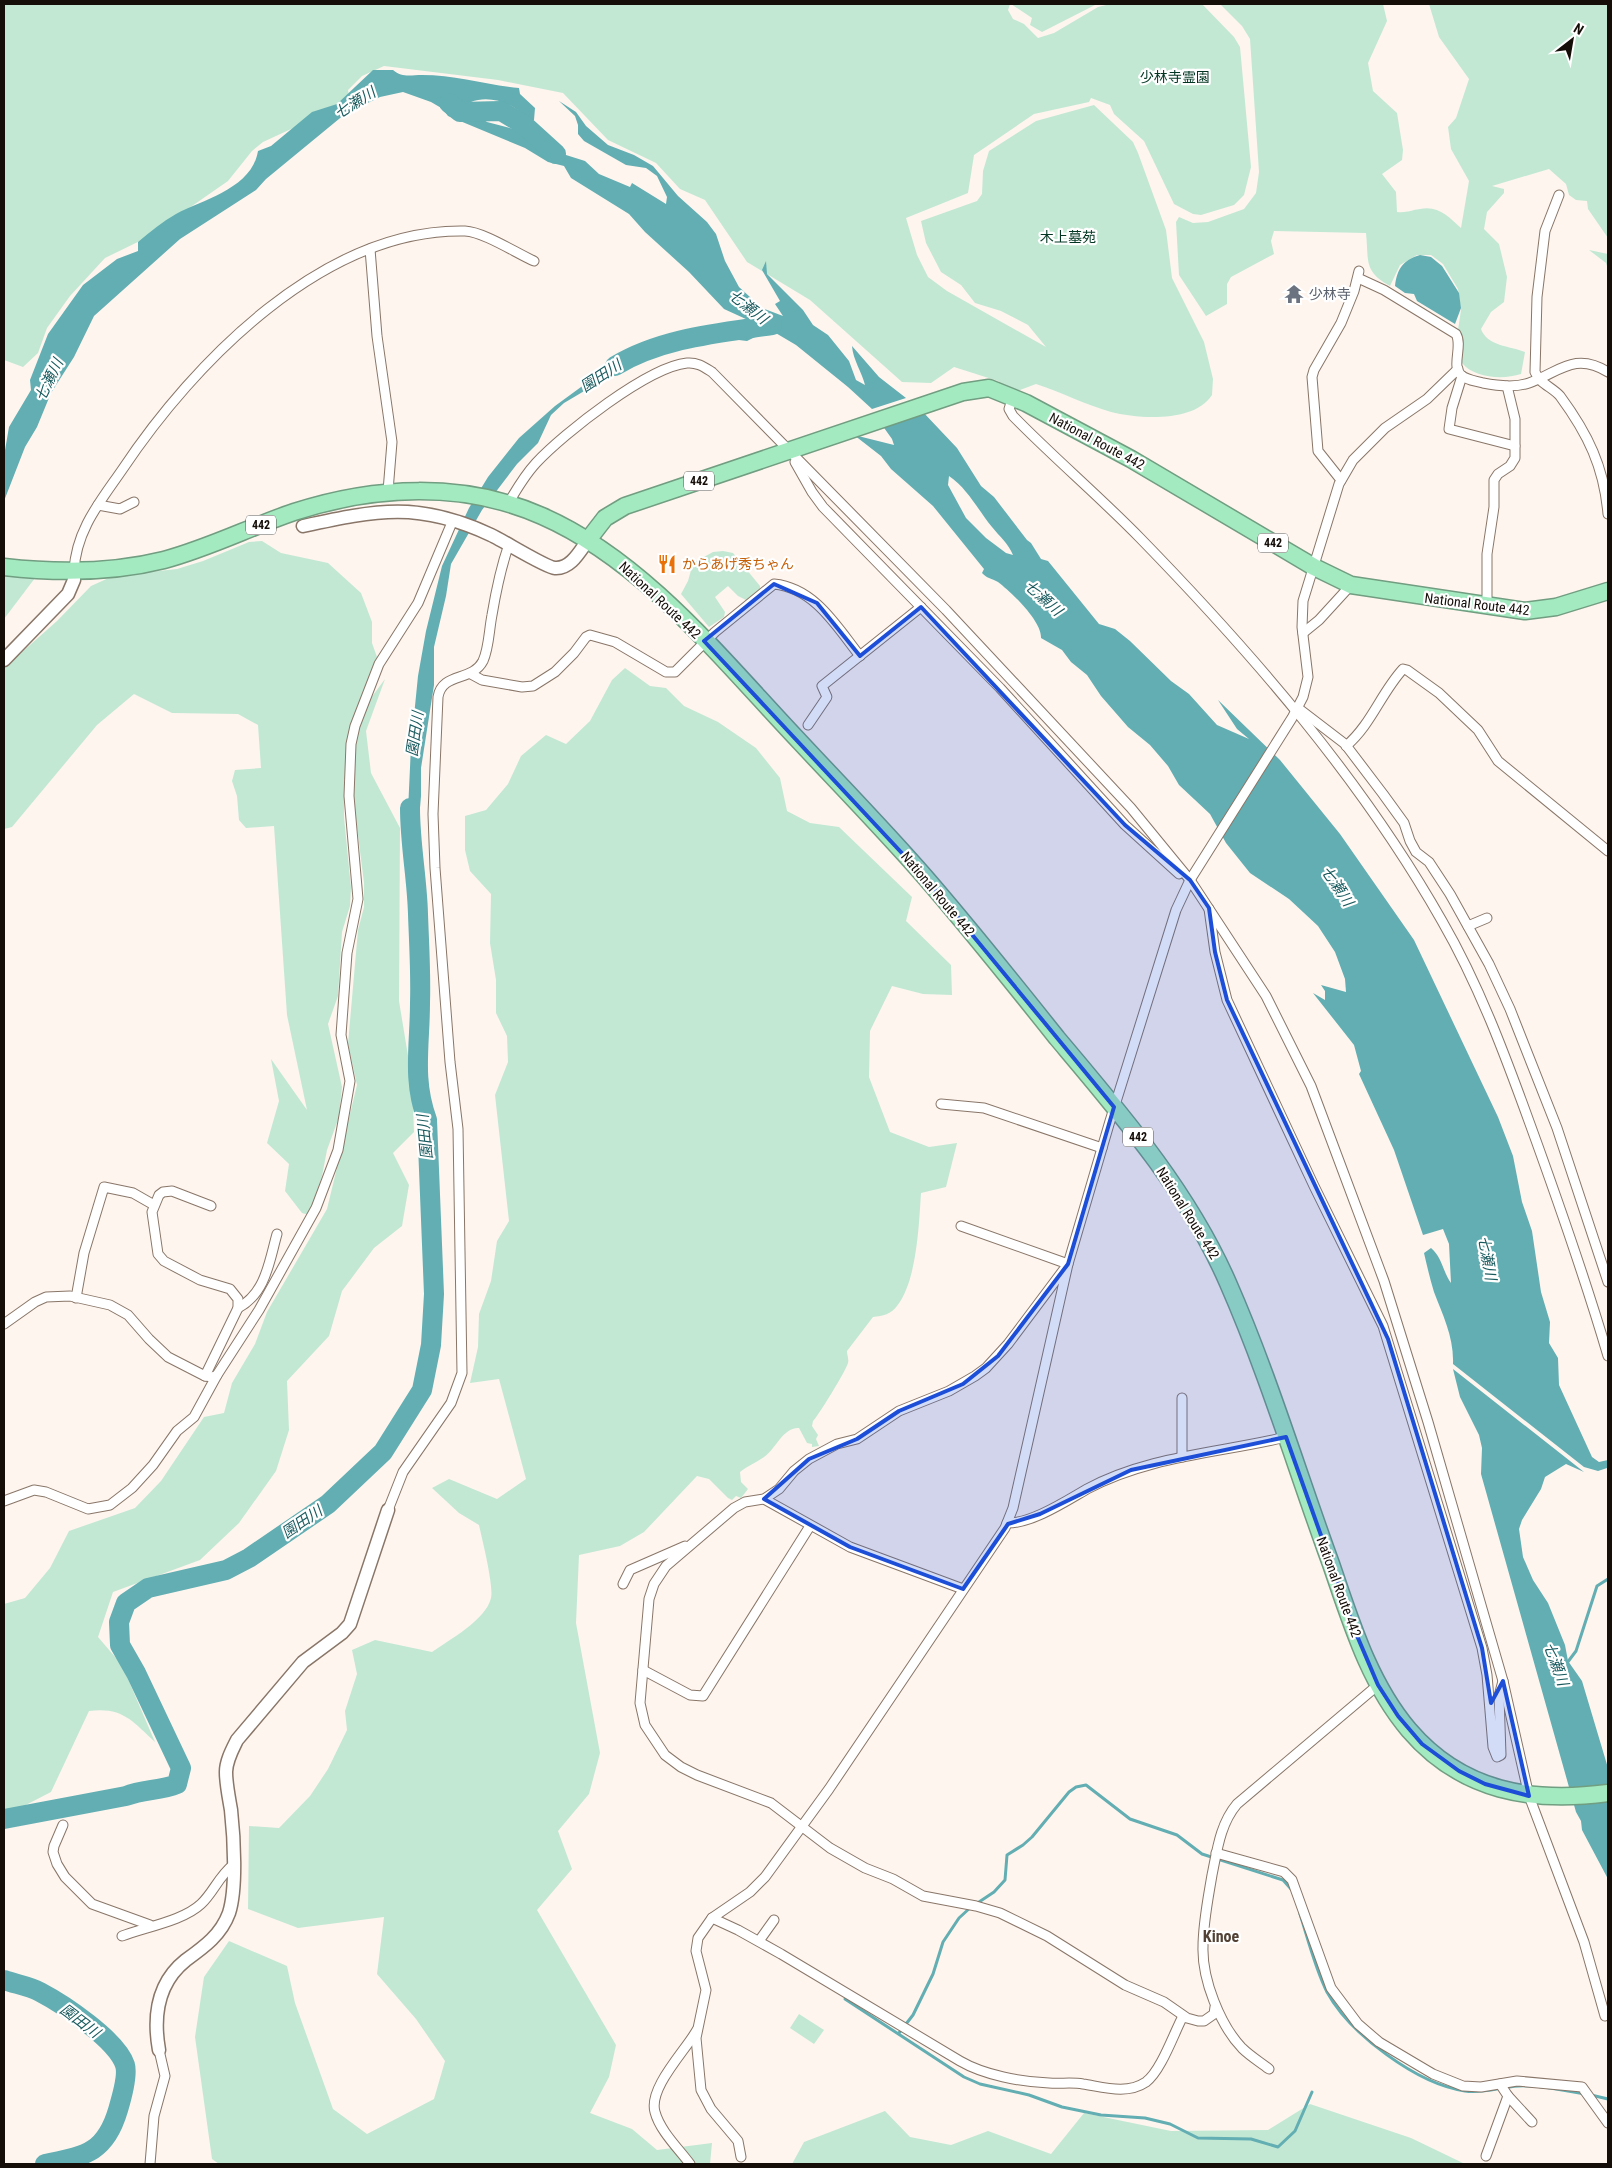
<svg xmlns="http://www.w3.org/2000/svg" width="1612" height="2168" font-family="'Roboto Condensed','Noto Sans JP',sans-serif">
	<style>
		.green { fill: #c2e8d4 }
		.water { fill: #62aeb2; fill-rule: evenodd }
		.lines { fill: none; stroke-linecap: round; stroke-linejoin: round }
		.stream { stroke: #62aeb2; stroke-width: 3 }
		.river { stroke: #62aeb2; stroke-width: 20 }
		.street-casing { stroke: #897668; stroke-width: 11 }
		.secondary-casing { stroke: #897668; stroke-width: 15 }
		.highway-casing { stroke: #719d80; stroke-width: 19 }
		.street { stroke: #fff; stroke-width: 9 }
		.secondary { stroke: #fff; stroke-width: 12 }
		.highway { stroke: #a3eac0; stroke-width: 16 }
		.marked { fill: #1d4ed8; fill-opacity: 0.2; stroke: #1d4ed8; stroke-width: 4; stroke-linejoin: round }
		.labels { text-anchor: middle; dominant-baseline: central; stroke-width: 4.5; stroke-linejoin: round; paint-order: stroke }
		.shield { fill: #fff; stroke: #5a5652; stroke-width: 1 }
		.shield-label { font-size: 12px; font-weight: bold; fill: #140d08 }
		.park-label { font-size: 14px; fill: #023623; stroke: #fff }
		.worship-label { font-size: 14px; fill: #5b616d; stroke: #fff; text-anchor: start }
		.street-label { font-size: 14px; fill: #140d08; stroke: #fff }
		.food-label { font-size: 14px; fill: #c56008; stroke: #fff; text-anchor: start }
		.water-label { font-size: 15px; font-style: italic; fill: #195a5e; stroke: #fff }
		.quarter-label { font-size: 16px; font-weight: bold; fill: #524134; stroke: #fff }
	</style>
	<rect width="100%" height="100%" fill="#fef5ef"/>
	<g class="green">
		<path d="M4 4H1010L1008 10 1013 19 1024 24 1038 38 1054 33 1098 7 1106 5 1099 4H1202L1234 37 1240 47 1251 167 1244 195 1234 205 1201 215 1193 214 1174 204 1144 141 1114 114 1110 105 1091 98 1089 102 1034 114 974 155 968 193 906 218 917 255 928 277 947 291 1046 347 1028 325 1001 311 975 303 961 285 941 272 926 243 921 221 977 201 982 194 983 171 989 151 1036 121 1094 105 1133 142 1138 153 1166 230 1172 278 1204 342 1213 379 1212 395C1194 423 1139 419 1111 412 1086 405 1061 392 1036 384L1012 393 998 381 954 367 931 383 902 382 810 300 747 262 705 200 680 189 656 163 608 140 563 93 498 80 384 66 362 76 348 90 349 96 343 105 263 142 252 151 228 181 146 238 105 258 70 296 47 328 38 353 23 367 4 360Z"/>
		<polygon points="1011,4 1097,4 1042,32 1030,25 1032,18"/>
		<path d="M1220 4H1383L1387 21 1368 63 1373 91 1397 113 1403 150 1402 160 1382 174 1396 192 1397 212C1407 213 1411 210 1420 209 1438 205 1449 217 1461 228L1469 181 1451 149 1448 127 1456 118 1469 79 1439 37 1429 4H1608V238L1588 209 1587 201 1576 200 1569 195 1566 184 1549 169 1492 186 1504 189V193L1487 212 1484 229 1499 244 1507 277 1504 302 1491 312 1481 329C1487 346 1510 346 1525 352L1521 374C1503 380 1474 378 1462 363L1463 340 1458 330 1461 310 1458 289 1443 264 1431 255H1417L1400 265 1390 286C1363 271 1369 261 1366 233L1274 231 1271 241 1274 254 1231 277 1227 284V304L1206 316 1179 275 1176 222 1179 217 1193 223 1208 222 1244 209 1256 193 1259 172 1250 39 1242 26Z"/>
		<polygon points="1589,250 1608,254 1608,269 1606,263"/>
		<path d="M262 541 281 553 328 563 361 593 372 622V643L377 657 368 702 385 679 366 731 371 773 400 828 399 1001 412 1080 414 1132 393 1153 409 1185 402 1226 374 1248 342 1291 329 1336 287 1381 289 1430 276 1471 239 1523 200 1560 113 1592 98 1637 122 1665 155 1742C132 1721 123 1707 89 1711L51 1792 18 1809 4 1812V1604L25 1598 50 1568 69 1531 135 1508 161 1481 204 1417 224 1413 232 1383 255 1344 267 1312 327 1209 357 1085 348 1044 358 930 364 907V883L353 795 347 779H344V817L351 888 350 906 342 932 338 996 328 1024 342 1087 339 1117 327 1150 322 1176 309 1215 302 1213 285 1191 289 1164 267 1143 279 1101 271 1059 307 1110 287 1015 274 826 246 828 239 820 237 796 232 781 235 770 261 768 258 725 238 714 172 713 134 694 97 725 12 827 4 829V668L57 621 91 586 113 576 177 569 203 561 249 542Z"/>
		<polygon points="723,551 733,553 760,586 760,592 756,598 746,600 738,596 728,586 715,597 725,612 724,617 709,627 681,594 688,581 693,563 713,552"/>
		<polygon points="4,575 35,578 4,619"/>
		<path d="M625 668 650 686 666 688 684 706 718 722 756 748 780 778 787 811 810 823 839 827 912 897 906 921 951 965 952 995 923 994 892 986 870 1031 869 1077 890 1132 929 1147 957 1143 946 1187 921 1193C919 1224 917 1281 897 1306 891 1314 883 1316 873 1317L847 1351C847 1355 849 1359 848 1363 847 1369 817 1418 813 1421L812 1426 818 1435 816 1439 819 1446 812 1447V1444L807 1443 799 1428C783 1427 776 1449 764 1457 756 1463 747 1466 740 1472L741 1482 748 1489 741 1498 736 1496 732 1500 728 1498 709 1479 697 1476 644 1532 620 1546 579 1555 576 1623 600 1753 589 1794 558 1831 572 1869 537 1910 616 2045 609 2077 590 2113 632 2129 657 2150 712 2143 710 2164H219L212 2159 195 2037 204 1977 229 1941 287 1966 295 2003 333 2109 367 2134 434 2099 445 2061 416 2019 377 1974 384 1917 298 1928 248 1909 249 1826 279 1828 310 1796 328 1769 347 1730 345 1711 357 1674 352 1650 375 1640 432 1652C449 1640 486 1620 491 1598 494 1586 482 1539 479 1525L459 1513 432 1488 449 1479 497 1499 526 1479 499 1379 470 1383 478 1347 479 1314 491 1281 497 1241 509 1221 495 1095 508 1062 507 1036 496 1013V980L490 943 491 894 470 871 465 850V816L486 810 508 784 521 756 546 735 566 744 590 721 612 680Z"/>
		<polygon points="799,2014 824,2030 814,2044 790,2028"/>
		<polygon points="1310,2104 1411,2138 1465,2164 792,2164 804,2142 885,2111 910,2137 951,2145 988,2131 1051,2154 1084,2113 1171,2131 1268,2130"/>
	</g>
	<g class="water">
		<path d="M373 70H393C402 78 411 75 422 75 455 75 487 85 519 88L520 94 535 108 534 120 529 121C517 104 490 94 471 102L473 113 487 122 525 132 545 140 566 155 585 161 599 174 630 187 632 183 666 204 667 197 657 176 646 168 626 165 584 141 578 134V125L575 116 559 101 576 112 586 126 608 145 634 155 653 166 678 196 707 222 716 234 725 261 739 287 762 308 783 316 775 304 780 301 762 270 766 261 767 274 803 310 813 325 828 335 849 361 856 380 865 385C862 372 853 360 852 346L879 377 906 398 872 409 848 387 796 345 774 332 767 331 747 341 714 337 695 339 682 343 618 371 564 403 551 415 538 443 517 464 482 510 451 564 446 596 434 647V685L421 768V796L415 866 418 903 412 870 408 811 411 746 418 676 426 631 442 566 469 508 488 477 519 438 555 406 618 360 635 352 650 354 691 333 700 331 725 335H745L759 325 724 309 689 272 645 232 629 214 571 178 564 166 548 162 525 148 448 116 443 109 431 102 403 92 380 97 345 114 266 179 256 190 180 239 94 316 74 357 51 393 37 427 25 447 4 501V456L9 427 31 390 30 380 48 334 83 285 117 259 138 251V242C150 232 162 222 176 214 205 199 252 188 258 151L271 146 312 112 337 104Z"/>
		<path d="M1420 255 1431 257 1442 266 1459 293 1461 308 1455 324 1417 301 1414 294 1405 293 1395 286C1397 269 1403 260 1420 255Z"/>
		<path d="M922 411 957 448 981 486 994 497 1027 540 1031 543 1041 559 1048 561 1099 624 1115 629 1130 641 1171 681 1189 694 1217 725 1249 739 1237 729 1218 700 1280 760 1340 834 1414 940 1498 1117 1513 1156 1522 1202 1532 1231 1541 1292 1550 1322 1549 1343 1558 1358 1559 1385 1592 1457 1599 1462 1608 1460 1607 1468 1598 1471 1584 1467 1453 1364C1454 1337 1443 1316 1434 1292 1430 1279 1427 1266 1424 1253L1431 1248C1442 1257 1443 1272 1451 1283L1449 1244 1443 1229 1423 1235 1394 1150 1359 1074 1361 1071 1354 1045 1313 993 1325 1000V991L1321 985 1346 992 1345 979 1335 952 1318 926 1289 899 1250 873 1226 843 1210 814 1179 785 1168 766 1150 745 1128 727 1101 696 1087 675 1071 662 1062 650 1041 638C1042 621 1011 592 998 582 991 578 988 579 982 573L984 569 933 506 891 469 881 456 854 435 894 445 892 439 882 425ZM949 476C968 489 978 510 992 527 1000 537 1008 543 1013 555L1006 553 986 538 966 518 948 485Z"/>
		<polygon points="1453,1369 1584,1472 1566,1464 1545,1477 1541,1489 1522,1520 1519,1529 1523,1557 1533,1580 1548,1603 1565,1645 1568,1661 1582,1681 1608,1768 1608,1879 1582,1830 1581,1821 1576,1812 1481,1474 1482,1448 1479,1435 1460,1397"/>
	</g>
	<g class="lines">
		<g class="stream">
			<polyline points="1567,1663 1576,1651 1597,1586 1608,1579"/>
			<polyline points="976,1904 994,1892 1005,1880 1007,1855 1023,1845 1032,1837 1069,1792 1076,1787 1086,1785 1130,1819 1177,1835 1202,1854 1283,1880 1291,1889"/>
			<path d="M1300 1914C1308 1939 1315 1968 1327 1992 1350 2034 1417 2084 1465 2091 1483 2094 1500 2087 1518 2086 1539 2085 1564 2090 1585 2094"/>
			<polyline points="845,1999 964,2077 980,2084 1029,2095 1062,2107 1101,2115 1145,2118 1170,2124 1198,2138 1251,2139 1278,2147 1295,2131 1312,2092"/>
			<polyline points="899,2033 913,2015 933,1974 943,1942 959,1918 971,1907"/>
			<polyline points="1591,2095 1608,2099"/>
		</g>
		<g class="river">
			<polyline points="449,103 460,112 501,111 523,124 556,154"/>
			<path d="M615 366C661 338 719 333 772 325"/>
			<path d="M4 1819 126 1796C143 1789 160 1791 177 1784L181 1768 136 1673 120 1645 119 1622 126 1603 148 1588 226 1570 249 1558 328 1504 383 1452 422 1390 431 1345 434 1294 427 1120C412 1079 420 1045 420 1003 421 973 419 944 418 914 417 878 410 844 410 808"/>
			<path d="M4 1980C15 1984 29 1986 40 1992 63 2004 117 2040 125 2065 128 2075 121 2100 118 2110 105 2154 84 2156 45 2164"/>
		</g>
		<g class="street-casing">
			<g id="street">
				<path d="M1559 195 1545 231 1537 297 1535 372C1540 384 1552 387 1560 396 1588 434 1604 467 1608 514"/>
				<polyline points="370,249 377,336 392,442 388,491"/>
				<path d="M1358 278 1384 290 1456 334C1463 346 1451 366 1461 375 1466 380 1476 381 1483 383 1498 386 1514 388 1529 383 1558 373 1574 351 1608 372"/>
				<polyline points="1462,376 1452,408 1449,429 1515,446"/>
				<path d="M1013 397 1009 409 1013 416C1054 458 1099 496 1140 538 1253 654 1362 780 1442 921 1479 985 1505 1055 1530 1124 1558 1201 1585 1278 1608 1356"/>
				<polyline points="795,462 812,492 823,507 1000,688 1125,825 1179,874"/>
				<polyline points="1341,480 1318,451 1312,377 1314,370 1341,323 1354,291 1359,271"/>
				<path d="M508 504C516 490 525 475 536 463 564 433 648 367 687 363 697 362 704 367 712 372L946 610 1131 808 1190 880 1266 996 1311 1086 1384 1281 1428 1422 1503 1681 1529 1796 1584 1942 1605 2016"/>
				<polyline points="98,505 120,509 134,502"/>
				<path d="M74 571C76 530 100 502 122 470 194 362 324 228 465 231 484 232 516 253 534 261"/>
				<polyline points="1487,607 1487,554 1494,507 1494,480 1498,474 1510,466 1515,458 1515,419 1507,386"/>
				<polyline points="1303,633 1319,620 1351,585"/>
				<path d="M471 674 482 680 522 687 533 686 555 672 574 653 586 637 590 635 615 642 666 672H675L715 632 774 584C815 588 837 627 860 656"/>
				<polyline points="1298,708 1345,744 1383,794 1404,823 1410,841 1416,852 1429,862 1450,894 1489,964 1510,1009 1557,1128 1608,1282"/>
				<polyline points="808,725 827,697 822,686 921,607"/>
				<path d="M1346 746C1371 725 1381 693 1403 669L1407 670 1439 693 1478 730 1498 761 1608 851"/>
				<polyline points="1209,909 1215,952 1227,1000 1314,1186 1383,1326 1482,1648 1487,1675 1493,1747 1497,1757 1501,1755 1499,1696 1503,1681"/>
				<polyline points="1468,926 1487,918"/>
				<polyline points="941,1104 984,1108 1102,1148"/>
				<polyline points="961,1226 1068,1264 1008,1344 986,1368 975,1376 949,1391 899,1411 857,1439 837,1444 809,1459 794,1471 779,1489 764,1499 745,1502 734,1508 666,1566 654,1584 649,1599 640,1703 645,1725 665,1755 681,1767 697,1775 771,1803 830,1848 865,1868 893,1879 923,1896 976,1906 1000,1913 1047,1936 1125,1985 1164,2002 1187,2018 1198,2021 1204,2021 1214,2014 1215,2007"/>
				<polyline points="76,1298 84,1253 104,1187 133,1193 154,1205"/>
				<path d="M238 1308C266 1293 269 1262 277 1234"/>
				<polyline points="4,1324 35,1302 46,1297 70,1296 110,1305 128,1315 149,1339 168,1357 205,1376 213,1377 217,1375 259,1310 316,1208 338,1150 350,1081 341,1035 347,953 358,899 349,796 351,744 355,726 379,664 418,603 453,520"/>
				<polyline points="205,1376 238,1308 238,1299 230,1289 200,1280 164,1261 158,1254 152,1212 159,1195 163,1192 172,1191 211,1206"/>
				<polyline points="1182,1457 1182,1398"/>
				<polyline points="764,1499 850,1547 963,1589"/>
				<polyline points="4,1501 34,1490 46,1492 88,1509 110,1505 132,1488 153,1465 177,1431 194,1417 217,1375"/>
				<path d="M388 1510 403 1472 451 1403 462 1373 458 1129 450 1062 435 868 433 814 438 697C442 672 472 682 483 661 489 648 489 630 492 615 496 591 501 567 509 544"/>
				<path d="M1007 1523C1031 1524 1066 1501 1087 1489 1148 1456 1219 1453 1286 1437"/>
				<polyline points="623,1584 630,1570 685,1546"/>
				<polyline points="643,1670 690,1695 703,1696 810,1526"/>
				<polyline points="63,1825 54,1846 53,1852 57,1864 65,1877 92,1904 150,1925"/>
				<polyline points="1216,1853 1284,1872 1292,1880 1331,1988 1358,2024 1379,2042 1433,2074 1463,2086 1481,2087 1517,2081 1582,2087 1608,2123"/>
				<path d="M712 1918 738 1930 781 1954 960 2061C984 2075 1021 2082 1049 2083 1060 2084 1072 2082 1083 2084 1103 2087 1127 2095 1146 2082 1161 2071 1174 2033 1183 2016"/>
				<path d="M122 1936C145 1927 183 1921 201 1904 213 1893 219 1876 233 1865"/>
				<polyline points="759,1941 774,1920"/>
				<path d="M1269 2069C1260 2062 1250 2056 1242 2048 1220 2025 1202 1979 1203 1947 1203 1923 1208 1899 1212 1875 1217 1851 1220 1824 1237 1804L1378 1685"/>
				<polyline points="1500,2084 1508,2096 1532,2122"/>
				<polyline points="1486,2156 1508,2096"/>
				<polyline points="741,2157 738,2141 711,2109 701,2090 696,2038 706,1990 696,1951 698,1938 712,1918 750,1892 765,1877 829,1789 1005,1528 1013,1508 1068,1264 1110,1121 1176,910 1190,880 1292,718 1303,697 1308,677 1302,627 1303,601 1339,484 1353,460 1385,428 1427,399 1458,369"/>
				<polyline points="150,2164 154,2116 165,2076 159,2050"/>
				<path d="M690 2164C679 2149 660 2131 655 2112 648 2088 686 2050 697 2030"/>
			</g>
		</g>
		<g class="secondary-casing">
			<g id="secondary">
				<path d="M303 526C377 510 419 501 491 535 504 541 545 567 555 568 571 569 580 551 588 540"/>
				<polyline points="4,660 68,594 74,580 74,571"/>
				<path d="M159 2050C153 2016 157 1983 186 1960 204 1947 221 1935 229 1913 237 1888 234 1837 231 1810 229 1798 226 1784 226 1772 226 1761 232 1750 237 1740L303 1662 342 1633 350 1624 388 1510"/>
			</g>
		</g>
		<g class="highway-casing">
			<g id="highway">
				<polyline points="588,540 605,518 625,506 963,392 989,388 1026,403 1131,459 1314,567 1351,585 1525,611 1556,607 1608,591"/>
				<path d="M4 567C57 573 112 573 164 560 209 548 250 527 294 512 374 486 463 481 542 516 645 561 724 662 800 742 842 787 885 831 925 877 971 930 1014 984 1057 1038 1121 1114 1188 1191 1228 1283 1268 1374 1297 1471 1331 1564 1351 1622 1369 1683 1409 1730 1462 1792 1532 1803 1608 1793"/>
			</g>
		</g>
		<use href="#street" class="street"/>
		<use href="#secondary" class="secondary"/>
		<use href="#highway" class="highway"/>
	</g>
	<path class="marked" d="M774 584 817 603 860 656 921 607 1125 825 1190 880 1209 908 1215 952 1227 1000 1388 1339 1482 1648 1491 1703 1503 1681 1529 1796 1485 1784 1459 1771 1422 1744 1398 1716 1378 1685 1355 1631 1286 1437 1131 1470 1040 1514 1008 1524 963 1589 850 1547 764 1499 809 1459 857 1439 899 1411 963 1384 998 1356 1068 1264 1114 1107 927 880 704 641Z"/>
	<defs>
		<g id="temple-bare" transform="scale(1.5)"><path d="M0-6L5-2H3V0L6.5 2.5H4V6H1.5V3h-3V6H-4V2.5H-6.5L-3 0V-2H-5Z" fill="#6b7280" stroke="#fff" stroke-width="2.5" paint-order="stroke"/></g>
		<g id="restaurant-bare" transform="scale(1.5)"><path d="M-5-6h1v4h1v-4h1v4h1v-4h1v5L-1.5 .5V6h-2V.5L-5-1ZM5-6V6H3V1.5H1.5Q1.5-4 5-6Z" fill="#e8710a" stroke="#fff" stroke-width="2.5" paint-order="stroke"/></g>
	</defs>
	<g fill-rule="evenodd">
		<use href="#temple-bare" x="1294" y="294"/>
		<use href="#restaurant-bare" x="667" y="564"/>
	</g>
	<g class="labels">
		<g class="shield">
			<rect x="684" y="471.5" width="30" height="19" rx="4"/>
			<rect x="246" y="515.5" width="30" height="19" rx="4"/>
			<rect x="1258" y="533.5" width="30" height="19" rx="4"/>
			<rect x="1123" y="1127.5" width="30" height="19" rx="4"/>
		</g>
		<g class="shield-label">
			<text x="699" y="481">442</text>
			<text x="261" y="525">442</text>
			<text x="1273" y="543">442</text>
			<text x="1138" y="1137">442</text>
		</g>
		<g class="park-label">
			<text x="1175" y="77">少林寺霊園</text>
			<text x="1068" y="237">木上墓苑</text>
		</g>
		<g class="worship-label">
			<text x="1309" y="294">少林寺</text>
		</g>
		<g class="street-label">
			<text transform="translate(1097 441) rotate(28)">National Route 442</text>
			<text transform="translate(660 600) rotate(43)">National Route 442</text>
			<text transform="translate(1477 604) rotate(7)">National Route 442</text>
			<text transform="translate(938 894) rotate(50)">National Route 442</text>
			<text transform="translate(1188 1213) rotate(58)">National Route 442</text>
			<text transform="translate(1339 1587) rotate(70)">National Route 442</text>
		</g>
		<g class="food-label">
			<text x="682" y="564">からあげ秀ちゃん</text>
		</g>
		<g class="water-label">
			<text transform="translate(355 103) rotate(-32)">七瀬川</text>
			<text transform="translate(748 307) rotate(38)">七瀬川</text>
			<text transform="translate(601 376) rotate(-33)">園田川</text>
			<text transform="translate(49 380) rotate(-64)">七瀬川</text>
			<text transform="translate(1043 598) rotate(42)">七瀬川</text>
			<text transform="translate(415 734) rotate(-82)">園田川</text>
			<text transform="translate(1337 886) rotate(56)">七瀬川</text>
			<text transform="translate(425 1137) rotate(-96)">園田川</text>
			<text transform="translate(1487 1258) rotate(80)">七瀬川</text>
			<text transform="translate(302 1522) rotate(-34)">園田川</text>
			<text transform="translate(1556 1664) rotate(70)">七瀬川</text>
			<text transform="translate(80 2021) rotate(37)">園田川</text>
		</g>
		<g class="quarter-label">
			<text x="1221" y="1936">Kinoe</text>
		</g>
	</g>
	<rect width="1612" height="2168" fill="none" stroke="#140d08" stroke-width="10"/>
	<g transform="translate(1572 40) rotate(31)" stroke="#ffffff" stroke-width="4" paint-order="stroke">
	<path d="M0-4L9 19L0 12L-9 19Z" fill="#140d08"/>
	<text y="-8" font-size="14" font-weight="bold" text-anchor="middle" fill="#140d08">N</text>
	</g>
</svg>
